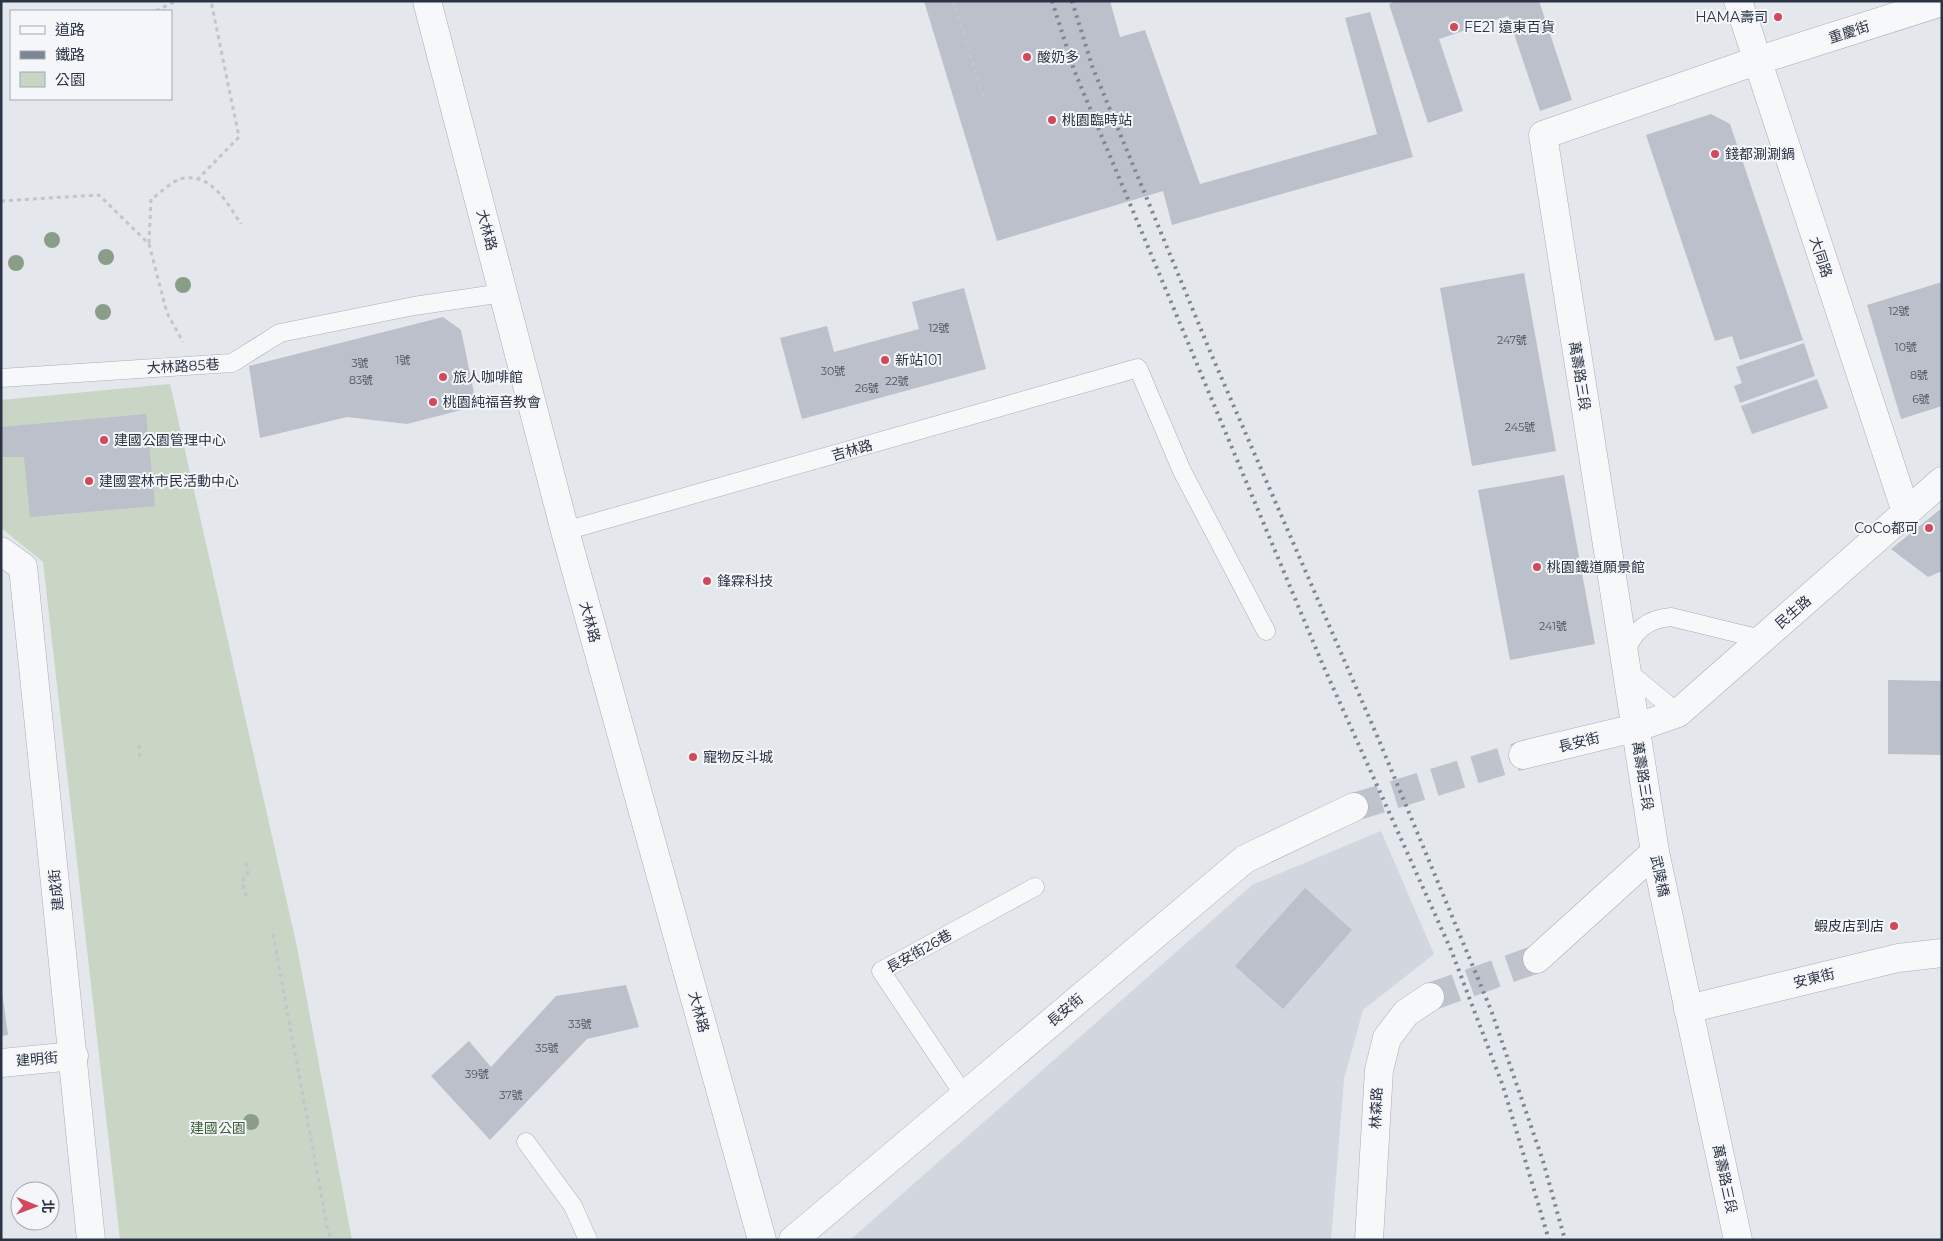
<svg xmlns="http://www.w3.org/2000/svg" width="1943" height="1241" font-family="Montserrat,'Noto Sans TC',sans-serif">
	<style>
		.built { fill: #d2d6de }
		.green { fill: #c9d6c5 }
		.building { fill: #bbc0ca }
		.lines { fill: none; stroke-linecap: round; stroke-linejoin: round }
		.street-tunnel { stroke: #bfc3cb; stroke-width: 28; stroke-dasharray: 28 14; stroke-linecap: butt }
		.lane-casing { stroke: #a9aeb7; stroke-width: 19 }
		.street-casing { stroke: #a9aeb7; stroke-width: 29 }
		.path { stroke: #c2c5cb; stroke-width: 3; stroke-dasharray: 4 4; stroke-linecap: butt }
		.lane { stroke: #f7f8fa; stroke-width: 18 }
		.street { stroke: #f7f8fa; stroke-width: 28 }
		.rail { stroke: #7d8696; stroke-width: 4; stroke-dasharray: 2.5 5; stroke-linecap: butt }
		.tree { fill: #899d89 }
		.poi-dot { fill: #d1495b; stroke: #f4f6f9; stroke-width: 2 }
		.labels { text-anchor: middle; dominant-baseline: central; stroke-width: 4; stroke-linejoin: round; paint-order: stroke }
		.number-label { font-size: 11px; fill: #4f5766 }
		.poi-label { font-size: 14px; fill: #2b3445; stroke: #f4f6f9; text-anchor: start }
		.street-label { font-size: 14px; fill: #2b3445; stroke: #f4f6f9 }
		.park-label { font-size: 14px; fill: #3f6138; stroke: #f4f6f9 }
	</style>
	<rect width="100%" height="100%" fill="#e4e7ec"/>
	<polygon class="built" points="1381,831 1434,954 1363,1010 1344,1079 1331,1240 850,1240 1252,885"/>
	<polygon class="green" points="170,384 297,947 352,1240 120,1240 43,562 1,528 1,400"/>
	<g class="building">
		<polygon points="924,1 1110,1 1120,37 1145,30 1200,184 1377,134 1345,18 1370,12 1413,157 1172,225 1163,191 997,241"/>
		<polygon points="1397,1 1539,1 1572,100 1540,111 1508,16 1439,39 1463,111 1428,123 1389,4"/>
		<polygon points="1711,114 1730,124 1803,340 1740,360 1732,336 1715,341 1646,135"/>
		<polygon points="1524,273 1556,451 1472,466 1440,288"/>
		<polygon points="1942,282 1942,406 1901,419 1867,305"/>
		<polygon points="964,288 986,369 802,419 780,338 827,326 834,352 919,329 912,302"/>
		<polygon points="443,317 461,330 474,393 465,409 407,424 347,417 260,438 249,366"/>
		<polygon points="1804,343 1815,376 1740,403 1734,386 1742,383 1736,367"/>
		<polygon points="1817,379 1828,408 1752,434 1741,406"/>
		<polygon points="146,414 155,506 30,517 24,457 1,457 1,427"/>
		<polygon points="1564,475 1595,644 1510,660 1478,490"/>
		<polygon points="1942,508 1942,571 1928,577 1891,549"/>
		<polygon points="1888,680 1942,681 1942,755 1888,754"/>
		<polygon points="1305,888 1352,930 1283,1009 1235,966"/>
		<polygon points="1,984 8,1035 1,1036"/>
		<polygon points="626,985 639,1027 587,1039 490,1140 431,1076 469,1041 491,1067 556,996"/>
	</g>
	<g class="lines">
		<g class="street-tunnel">
			<polyline points="1354,807 1523,755"/>
			<polyline points="1430,997 1537,959"/>
		</g>
		<g class="lane-casing">
			<g id="lane">
				<polyline points="1,378 232,363 280,333 414,306 503,293"/>
				<polyline points="565,531 1138,368 1182,471 1266,631"/>
				<path d="M1624 654C1634 631 1646 619 1671 617L1761 639"/>
				<polyline points="1626,670 1678,713"/>
				<polyline points="964,1095 881,971 1035,887"/>
				<polyline points="526,1142 573,1206 588,1240"/>
			</g>
		</g>
		<g class="street-casing">
			<g id="street">
				<polyline points="427,1 565,531 762,1240"/>
				<polyline points="1738,1 1906,512"/>
				<polyline points="1,551 23,567 91,1240"/>
				<polyline points="1523,755 1635,728 1678,713 1942,481"/>
				<polyline points="1537,959 1655,852"/>
				<polyline points="1688,1009 1898,958 1942,953"/>
				<polyline points="1,1063 74,1056"/>
				<polyline points="793,1240 1245,859 1354,807"/>
				<polyline points="1369,1240 1379,1070 1387,1038 1406,1013 1430,997"/>
				<polyline points="1738,1240 1655,852 1543,135 1756,61 1942,2"/>
			</g>
		</g>
		<g class="path">
			<polyline points="953,1 984,98"/>
			<polyline points="156,11 176,1"/>
			<polyline points="197,180 239,137 211,1"/>
			<polyline points="1,201 99,195 149,244 167,313 183,342"/>
			<path d="M149 243 151 199C159 194 171 182 180 179 211 171 227 203 241 224"/>
			<polyline points="139,745 140,761"/>
			<polyline points="246,863 248,872 242,882 246,895 251,899"/>
			<polyline points="273,934 328,1231 332,1240"/>
		</g>
		<use href="#lane" class="lane"/>
		<use href="#street" class="street"/>
		<g class="rail">
			<polyline points="1052,1 1074,70 1322,663 1451,950 1503,1086 1549,1240"/>
			<polyline points="1072,1 1092,66 1212,356 1378,738 1491,1010 1543,1161 1565,1240"/>
		</g>
	</g>
	<g class="tree">
		<circle cx="52" cy="240" r="8"/>
		<circle cx="106" cy="257" r="8"/>
		<circle cx="16" cy="263" r="8"/>
		<circle cx="183" cy="285" r="8"/>
		<circle cx="103" cy="312" r="8"/>
		<circle cx="251" cy="1122" r="8"/>
	</g>
	<g class="poi-dot">
		<circle cx="1778" cy="17" r="5"/>
		<circle cx="1454" cy="27" r="5"/>
		<circle cx="1027" cy="57" r="5"/>
		<circle cx="1052" cy="120" r="5"/>
		<circle cx="1715" cy="154" r="5"/>
		<circle cx="885" cy="360" r="5"/>
		<circle cx="443" cy="377" r="5"/>
		<circle cx="433" cy="402" r="5"/>
		<circle cx="104" cy="440" r="5"/>
		<circle cx="89" cy="481" r="5"/>
		<circle cx="1929" cy="528" r="5"/>
		<circle cx="1537" cy="567" r="5"/>
		<circle cx="707" cy="581" r="5"/>
		<circle cx="693" cy="757" r="5"/>
		<circle cx="1894" cy="926" r="5"/>
	</g>
	<g class="labels">
		<g class="number-label">
			<text x="1899" y="311">12號</text>
			<text x="939" y="328">12號</text>
			<text x="1512" y="340">247號</text>
			<text x="1906" y="347">10號</text>
			<text x="403" y="360">1號</text>
			<text x="360" y="363">3號</text>
			<text x="833" y="371">30號</text>
			<text x="1919" y="375">8號</text>
			<text x="361" y="380">83號</text>
			<text x="897" y="381">22號</text>
			<text x="867" y="388">26號</text>
			<text x="1921" y="399">6號</text>
			<text x="1520" y="427">245號</text>
			<text x="1553" y="626">241號</text>
			<text x="580" y="1024">33號</text>
			<text x="547" y="1048">35號</text>
			<text x="477" y="1074">39號</text>
			<text x="511" y="1095">37號</text>
		</g>
		<g class="poi-label">
			<text x="1768" y="17" text-anchor="end">HAMA壽司</text>
			<text x="1464" y="27">FE21 遠東百貨</text>
			<text x="1037" y="57">酸奶多</text>
			<text x="1062" y="120">桃園臨時站</text>
			<text x="1725" y="154">錢都涮涮鍋</text>
			<text x="895" y="360">新站101</text>
			<text x="453" y="377">旅人咖啡館</text>
			<text x="443" y="402">桃園純福音教會</text>
			<text x="114" y="440">建國公園管理中心</text>
			<text x="99" y="481">建國雲林市民活動中心</text>
			<text x="1919" y="528" text-anchor="end">CoCo都可</text>
			<text x="1547" y="567">桃園鐵道願景館</text>
			<text x="717" y="581">鋒霖科技</text>
			<text x="703" y="757">寵物反斗城</text>
			<text x="1884" y="926" text-anchor="end">蝦皮店到店</text>
		</g>
		<g class="street-label">
			<text transform="translate(1849 32) rotate(-18)">重慶街</text>
			<text transform="translate(487 230) rotate(75)">大林路</text>
			<text transform="translate(1821 257) rotate(72)">大同路</text>
			<text transform="translate(183 366) rotate(-3)">大林路85巷</text>
			<text transform="translate(1580 376) rotate(81)">萬壽路三段</text>
			<text transform="translate(852 450) rotate(-16)">吉林路</text>
			<text transform="translate(1793 612) rotate(-41)">民生路</text>
			<text transform="translate(590 622) rotate(75)">大林路</text>
			<text transform="translate(1579 742) rotate(-14)">長安街</text>
			<text transform="translate(1643 776) rotate(81)">萬壽路三段</text>
			<text transform="translate(1660 876) rotate(78)">武陵橋</text>
			<text transform="translate(56 890) rotate(-96)">建成街</text>
			<text transform="translate(919 951) rotate(-29)">長安街26巷</text>
			<text transform="translate(1814 978) rotate(-14)">安東街</text>
			<text transform="translate(1065 1010) rotate(-40)">長安街</text>
			<text transform="translate(699 1012) rotate(75)">大林路</text>
			<text transform="translate(37 1059) rotate(-5)">建明街</text>
			<text transform="translate(1376 1108) rotate(-87)">林森路</text>
			<text transform="translate(1725 1179) rotate(78)">萬壽路三段</text>
		</g>
		<g class="park-label">
			<text x="218" y="1128">建國公園</text>
		</g>
	</g>
	<rect width="1943" height="1241" fill="none" stroke="#2b3445" stroke-width="5"/>
	<rect x="10" y="10" width="162" height="90" fill="#f4f6f9" stroke="#a4a8b1"/>
	<rect x="20" y="26" width="25" height="8" fill="#f7f8fa" stroke="#a4a8b1"/>
	<text x="55" y="35" font-size="15" fill="#2b3445">道路</text>
	<rect x="20" y="51" width="25" height="8" fill="#7d8696" stroke="#a4a8b1"/>
	<text x="55" y="60" font-size="15" fill="#2b3445">鐵路</text>
	<rect x="20" y="72" width="25" height="15" fill="#c9d6c5" stroke="#a4a8b1"/>
	<text x="55" y="85" font-size="15" fill="#2b3445">公園</text>
	<g transform="translate(35 1206) rotate(91)"><circle r="24" fill="#f4f6f9" stroke="#a4a8b1"/>
	<path d="M0-4L9 19L0 12L-9 19Z" fill="#d1495b"/>
	<text y="-8" font-size="14" font-weight="bold" text-anchor="middle" fill="#2b3445">北</text>
	</g>
</svg>
